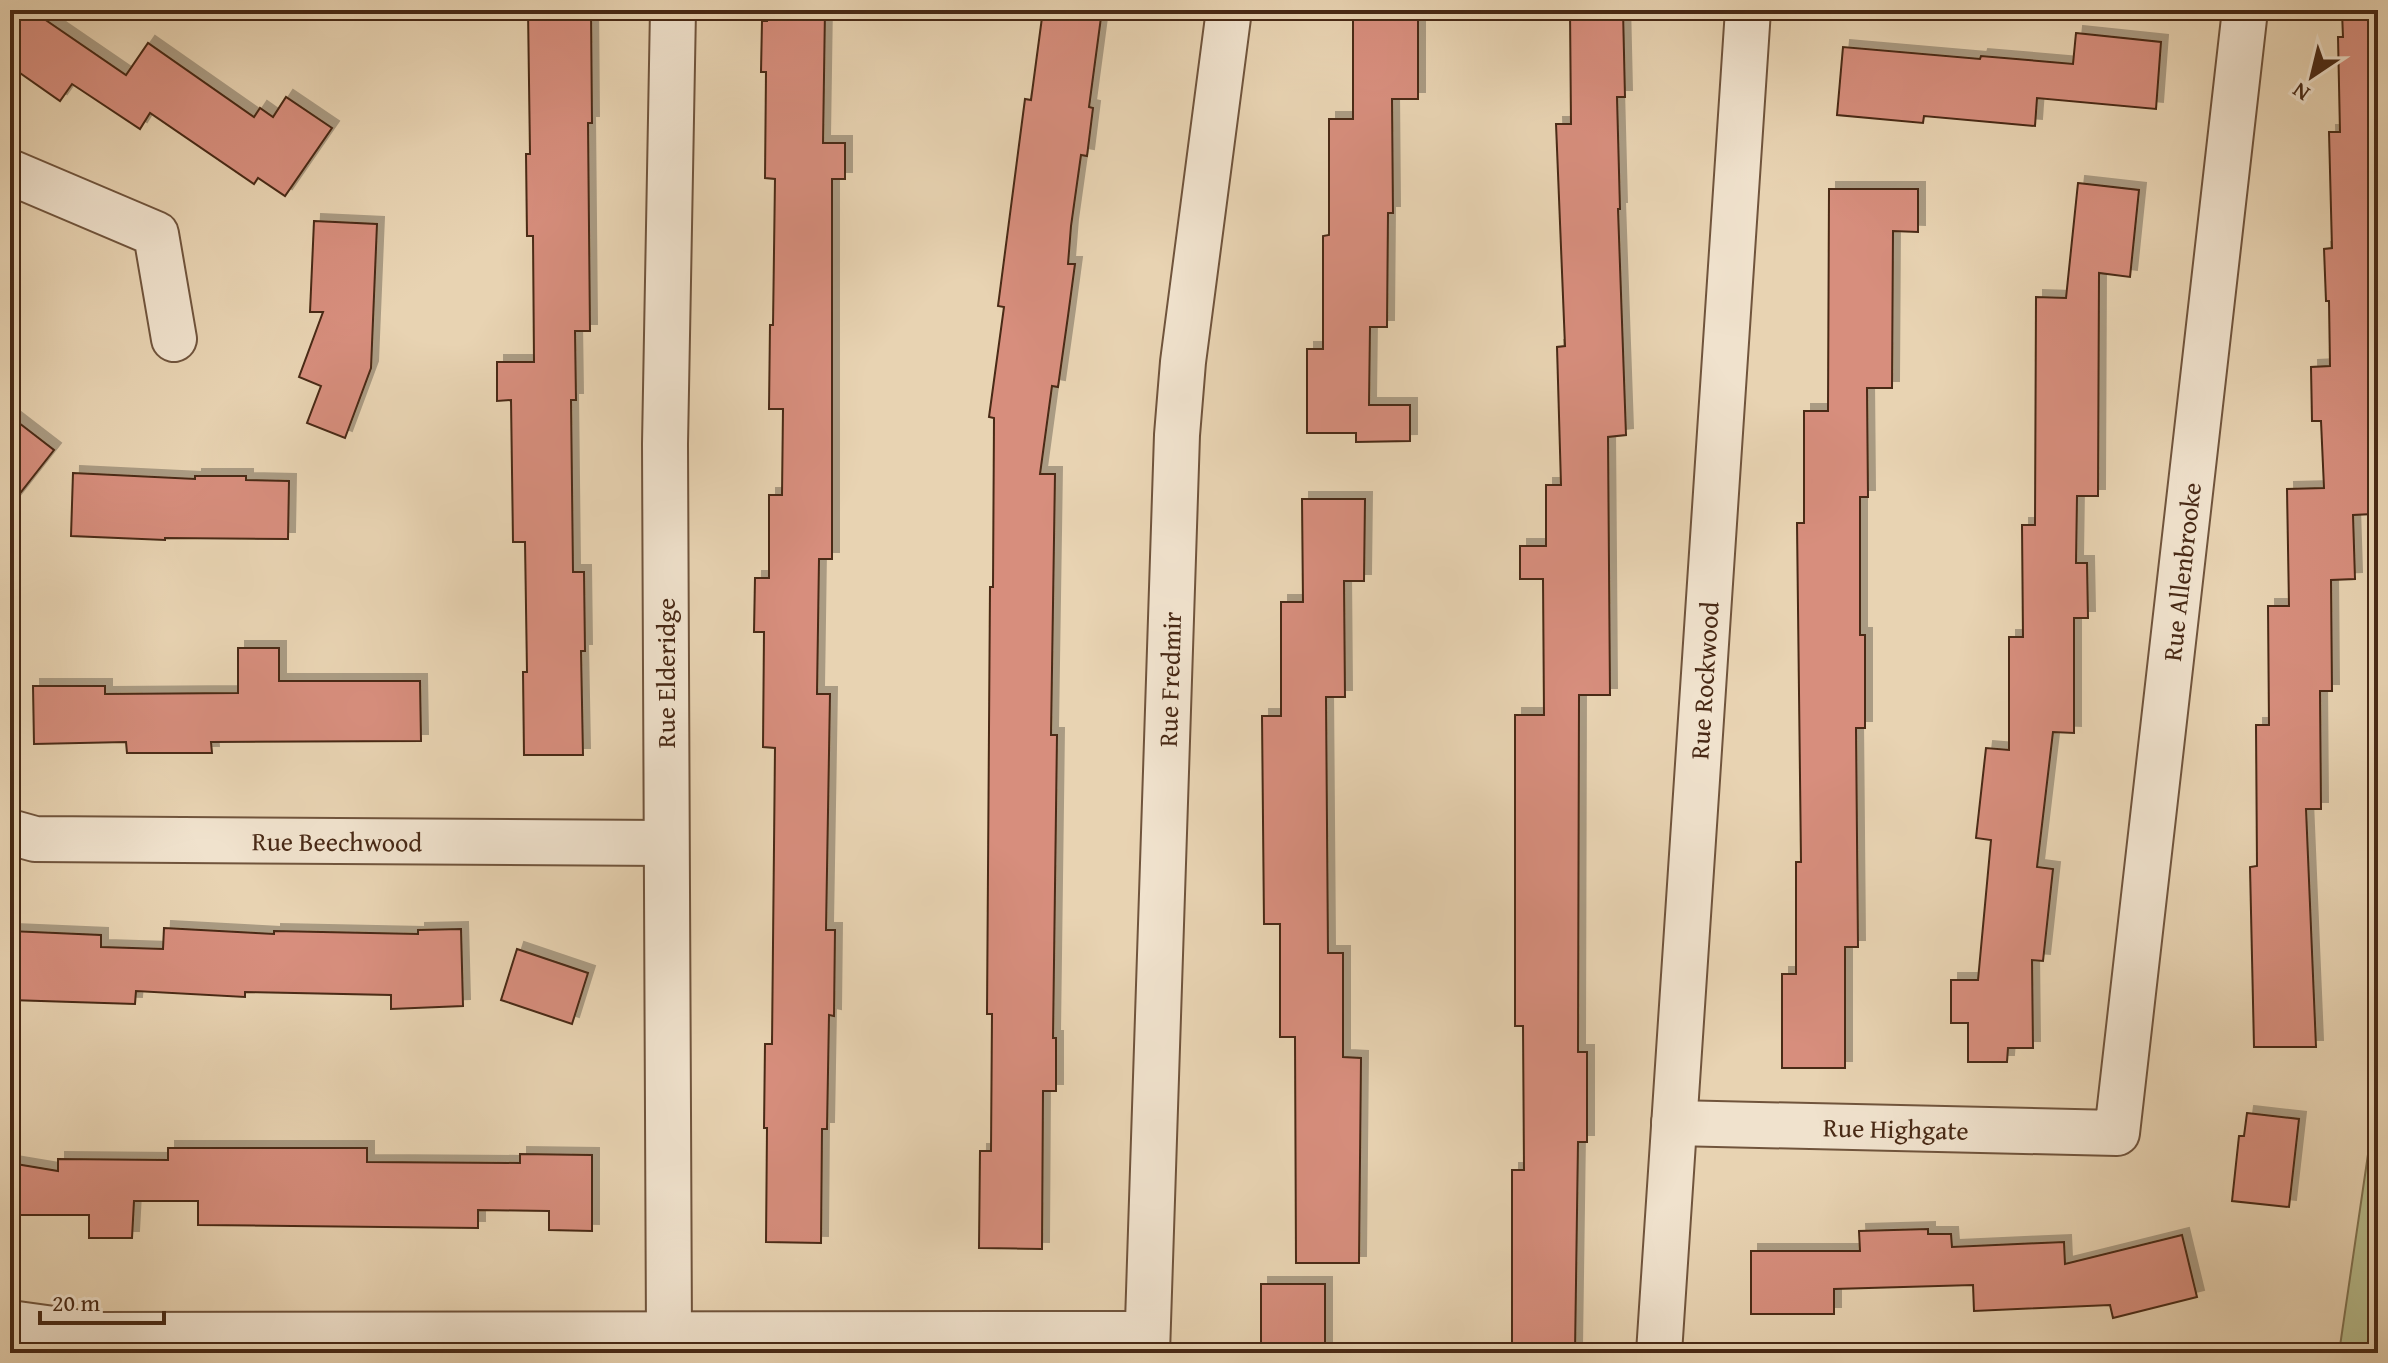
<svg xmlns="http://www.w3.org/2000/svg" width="2388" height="1363" font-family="'Gentium Book Plus',serif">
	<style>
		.green { fill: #b6bc8c; stroke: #7f7250; stroke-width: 2 }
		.building { fill: #d78e7d; stroke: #482915; stroke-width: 2; filter: url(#shadow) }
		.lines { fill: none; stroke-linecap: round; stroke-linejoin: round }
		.minor-casing { stroke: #70543c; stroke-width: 48 }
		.minor { stroke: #f0e2cd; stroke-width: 44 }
		.labels { text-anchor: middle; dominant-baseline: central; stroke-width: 6; stroke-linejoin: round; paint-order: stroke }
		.street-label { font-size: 26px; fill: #482915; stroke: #f0e2cd }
	</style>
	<defs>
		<filter id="shadow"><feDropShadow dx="7" dy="-7" stdDeviation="0" flood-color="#0004"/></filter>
	</defs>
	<rect width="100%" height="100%" fill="#e8d3b2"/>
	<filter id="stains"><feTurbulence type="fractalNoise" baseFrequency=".0025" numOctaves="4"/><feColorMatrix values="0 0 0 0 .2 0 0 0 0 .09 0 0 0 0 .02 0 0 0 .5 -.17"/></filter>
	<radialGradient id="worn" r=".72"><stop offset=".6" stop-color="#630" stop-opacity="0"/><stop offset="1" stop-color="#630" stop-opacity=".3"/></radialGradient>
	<polygon class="green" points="2378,1086 2378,1353 2339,1353"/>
	<g class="building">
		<polygon points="24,10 31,10 126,75 148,43 254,117 260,108 273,117 286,97 332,128 285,196 258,178 254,184 150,113 140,129 72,84 60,101 10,66 10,31"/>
		<polygon points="528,10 591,10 592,123 588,123 590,331 575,331 576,400 571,400 573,572 584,572 585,651 581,651 583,755 524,755 523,672 527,672 525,542 513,542 511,400 497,401 497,362 534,362 533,236 527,236 526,154 530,154"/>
		<polygon points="767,10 825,10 823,143 845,143 845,179 832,179 832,559 819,559 817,694 830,694 826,930 835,930 834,1016 829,1015 827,1129 822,1129 821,1243 766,1242 767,1128 764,1128 765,1044 772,1044 775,748 763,747 764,632 754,632 755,578 769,578 769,495 782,495 783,409 769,409 770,325 773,325 775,179 765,178 766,72 761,72 762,21 767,21"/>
		<polygon points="1043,10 1102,10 1089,107 1093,108 1087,156 1081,155 1071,226 1068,264 1075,264 1068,316 1058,387 1052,386 1040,474 1055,474 1051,735 1057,735 1053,1038 1056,1038 1056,1091 1043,1091 1042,1249 979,1248 980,1151 991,1151 992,1014 987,1014 990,587 993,587 994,418 989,417 1004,307 998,306 1025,99 1031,100"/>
		<polygon points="1353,10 1418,10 1418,99 1392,99 1393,213 1388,213 1387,327 1370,327 1369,405 1410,405 1410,441 1356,442 1356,433 1307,433 1307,349 1323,349 1323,236 1329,235 1329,119 1353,119"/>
		<polygon points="1623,10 1625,97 1617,97 1620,209 1618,209 1626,435 1608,437 1610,695 1579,695 1578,1052 1587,1052 1587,1142 1578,1142 1575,1353 1512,1353 1512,1170 1524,1170 1523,1026 1515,1026 1515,715 1544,715 1543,579 1520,579 1520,546 1546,546 1546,485 1561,485 1557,347 1565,346 1556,124 1571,124 1570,11"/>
		<polygon points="2378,11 2378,458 2371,458 2373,514 2353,515 2355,579 2331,580 2332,691 2320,691 2321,809 2306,809 2316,1047 2254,1047 2250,867 2257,866 2256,725 2269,725 2268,606 2289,606 2287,489 2324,488 2321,421 2312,421 2311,367 2330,366 2329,301 2326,301 2324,249 2332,248 2329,132 2340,132 2338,37 2343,37 2342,12"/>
		<polygon points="2076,33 2161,42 2156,109 2037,98 2035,126 1924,116 1923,123 1837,115 1843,47 1980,59 1981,56 2073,64"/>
		<polygon points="2078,183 2139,190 2130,277 2099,273 2098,496 2077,496 2076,563 2087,563 2088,618 2074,618 2074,733 2053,732 2037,867 2053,869 2043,961 2032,960 2033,1048 2008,1048 2007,1062 1968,1062 1968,1023 1951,1023 1951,980 1978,980 1991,840 1976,838 1986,748 2009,750 2009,637 2023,637 2022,525 2035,525 2036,297 2066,298"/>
		<polygon points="1829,189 1918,189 1918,232 1893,231 1892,388 1867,388 1868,497 1860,497 1860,635 1865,635 1865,728 1856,728 1858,947 1845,947 1845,1068 1782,1068 1782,974 1796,974 1796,862 1801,862 1797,523 1804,523 1804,411 1828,411"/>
		<polygon points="314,221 377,224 371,368 345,438 307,423 321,386 299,377 323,312 310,312"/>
		<polygon points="10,416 54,450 10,506"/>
		<polygon points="73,473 195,479 195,476 246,476 246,480 289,481 288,539 165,538 165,540 71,536"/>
		<polygon points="1302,499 1365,499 1364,581 1344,581 1345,697 1326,697 1328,953 1343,953 1343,1057 1361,1058 1359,1263 1296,1263 1295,1037 1280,1037 1280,924 1264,924 1262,716 1281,716 1281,602 1303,602"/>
		<polygon points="238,648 279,648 279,681 420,681 421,741 211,742 212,753 127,753 126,742 34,744 33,686 105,686 105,694 238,693"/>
		<polygon points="164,928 274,934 274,931 418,934 418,930 461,929 463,1006 391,1009 391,995 245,992 245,997 136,991 135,1004 10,1000 10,931 101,935 101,947 163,949"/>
		<polygon points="517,949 588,973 572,1024 501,1000"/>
		<polygon points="2247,1113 2299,1119 2289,1207 2232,1201 2239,1136 2244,1136"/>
		<polygon points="168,1148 367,1148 367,1162 520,1163 520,1154 592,1155 592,1231 549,1230 549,1211 478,1210 478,1228 198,1225 198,1201 134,1201 132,1238 89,1238 89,1215 10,1215 10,1163 58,1171 58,1159 168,1160"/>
		<polygon points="1928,1229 1928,1234 1951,1234 1952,1247 2064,1242 2065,1264 2182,1235 2197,1297 2113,1318 2110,1305 1974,1311 1973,1285 1834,1289 1834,1314 1751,1314 1751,1251 1860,1251 1859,1231"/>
		<rect x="1261" y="1284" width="64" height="69"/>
	</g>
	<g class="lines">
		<g class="minor-casing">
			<g id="minor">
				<polyline points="10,172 156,234 174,339"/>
				<path id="s1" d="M10 832 35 839 665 843"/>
				<path id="s2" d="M1674 1123 2117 1133 2245 10"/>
				<polyline points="10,1323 97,1335 1146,1334"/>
				<polyline points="669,1336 665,444 673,10"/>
				<path id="s3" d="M1147 1353 1177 435 1183 362 1229 10"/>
				<path id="s4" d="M1659 1353 1748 10"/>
			</g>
		</g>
		<use href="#minor" class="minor"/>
	</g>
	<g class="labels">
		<g class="street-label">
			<text stroke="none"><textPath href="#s2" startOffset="1008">Rue Allenbrooke</textPath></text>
			<text transform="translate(665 673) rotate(-90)">Rue Elderidge</text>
			<text stroke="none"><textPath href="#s3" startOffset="674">Rue Fredmir</textPath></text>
			<text stroke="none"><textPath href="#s4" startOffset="674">Rue Rockwood</textPath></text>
			<text stroke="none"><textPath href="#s1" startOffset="328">Rue Beechwood</textPath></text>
			<text stroke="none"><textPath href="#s2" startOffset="222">Rue Highgate</textPath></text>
		</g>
	</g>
	<rect width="2388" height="1363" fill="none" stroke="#e8d3b2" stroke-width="40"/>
	<rect x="12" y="12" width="2364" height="1339" fill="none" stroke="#482915" stroke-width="4"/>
	<rect x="20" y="20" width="2348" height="1323" fill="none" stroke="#482915" stroke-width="2"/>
	<g transform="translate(2312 76) rotate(215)" stroke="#f0e2cd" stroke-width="6" paint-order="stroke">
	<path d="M0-6L14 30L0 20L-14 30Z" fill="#482915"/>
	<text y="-12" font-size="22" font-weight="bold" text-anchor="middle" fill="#482915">N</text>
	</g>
	<path d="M40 1311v12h124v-12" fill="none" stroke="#482915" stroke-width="4"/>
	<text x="52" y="1311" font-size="24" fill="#482915" stroke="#f0e2cd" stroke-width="6" paint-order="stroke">20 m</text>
	<rect width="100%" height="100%" filter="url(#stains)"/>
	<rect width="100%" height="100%" fill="url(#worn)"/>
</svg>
